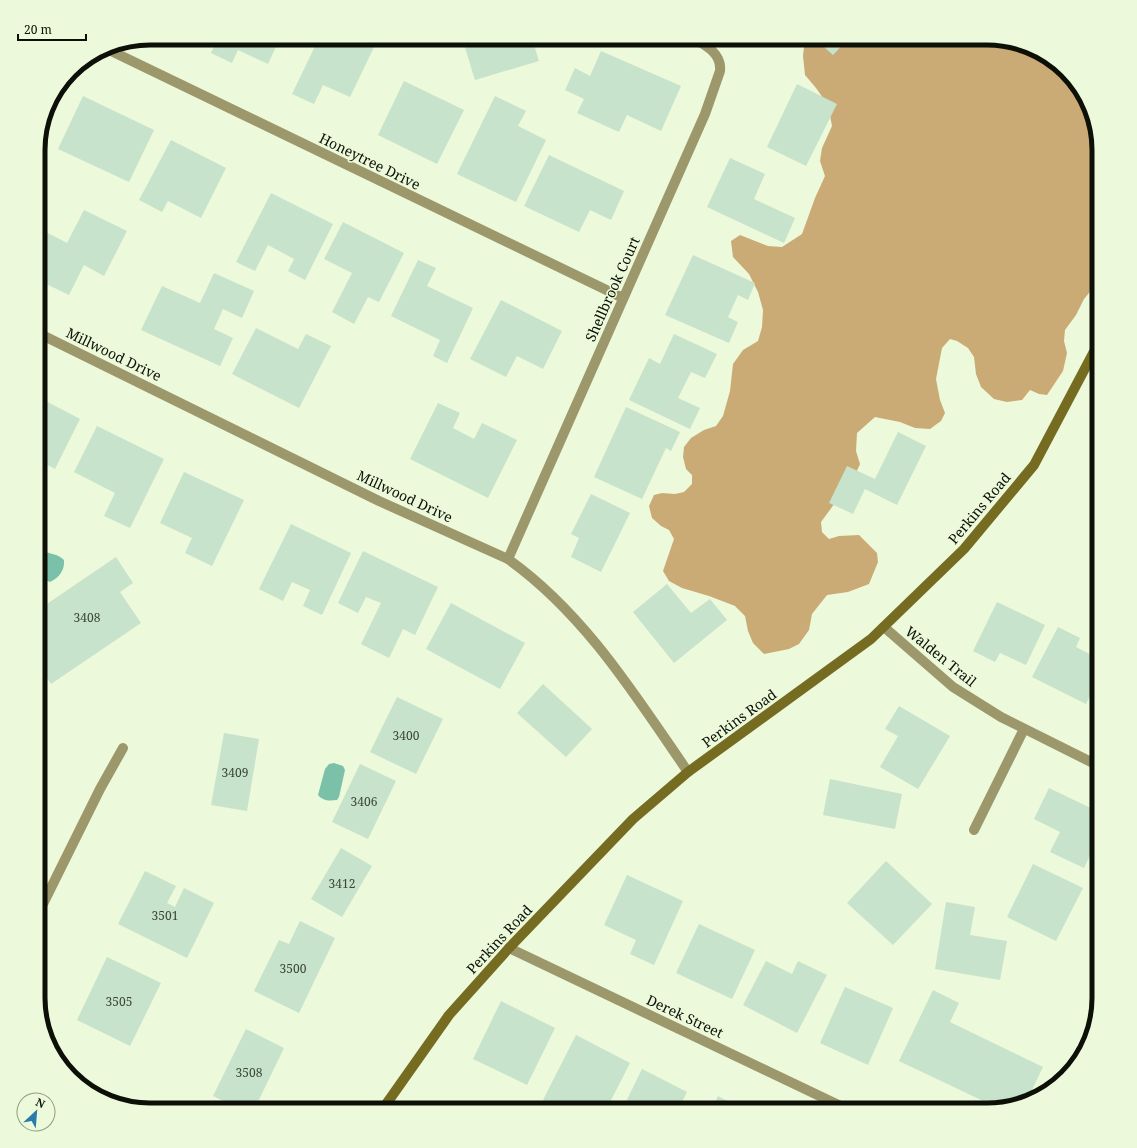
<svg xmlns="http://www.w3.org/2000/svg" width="1137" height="1148" font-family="'Noto Serif',serif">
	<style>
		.forest { fill: #caab76 }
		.water { fill: #7bc1aa }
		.building { fill: #c8e3cb }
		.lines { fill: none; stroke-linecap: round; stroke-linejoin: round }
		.street { stroke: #9d986b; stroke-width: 10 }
		.secondary { stroke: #756c21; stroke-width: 10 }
		.labels { text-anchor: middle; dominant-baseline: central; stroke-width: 3; stroke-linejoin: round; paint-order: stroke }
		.number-label { font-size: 12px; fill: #3b4537 }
		.street-label { font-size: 14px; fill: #0c1006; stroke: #ecf9da }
		.rim { fill: none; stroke: #0c1006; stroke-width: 5 }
	</style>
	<rect width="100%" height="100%" fill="#ecf9da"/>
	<polygon class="forest" points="805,38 979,38 987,43 1033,55 1059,67 1071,76 1091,107 1099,149 1099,273 1089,293 1084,299 1076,315 1065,330 1064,341 1067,353 1063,371 1047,395 1039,394 1030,390 1022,400 1007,402 994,399 981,387 976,374 974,357 968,348 957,341 950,339 942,348 936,379 940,400 945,413 941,421 930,429 915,428 900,422 875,417 857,433 856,451 860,464 854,477 821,522 822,532 829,539 839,536 859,535 877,553 878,562 869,584 848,592 827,595 812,614 809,630 799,644 789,649 764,654 753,643 748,631 745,616 735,606 709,596 682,588 669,581 663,571 674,539 669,530 661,526 652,518 649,506 654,495 662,493 675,494 684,492 692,484 692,475 686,469 683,457 684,447 691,438 704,430 716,426 723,416 730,391 733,364 743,350 758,341 762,327 763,310 758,292 749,274 733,257 731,241 740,235 768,246 782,247 802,234 815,198 825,176 820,161 822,148 832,126 828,105 816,88 805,75 803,56"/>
	<g class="water">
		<path d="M38 529 42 532 44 536 39 547 40 550C48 554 57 553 64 560 65 570 59 578 50 582 43 580 43 573 38 568Z"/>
		<path d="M334 763 343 766 345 770 339 797 337 800C329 801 323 801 318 795L325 769 329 764Z"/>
	</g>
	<g class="building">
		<polygon points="218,38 280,38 268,64 238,50 232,63 211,53"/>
		<polygon points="319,38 361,38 375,45 350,97 323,85 314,104 292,94"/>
		<polygon points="462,38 532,38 539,61 475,80"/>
		<polygon points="814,38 849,38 833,55"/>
		<polygon points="601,51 681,86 661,131 627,115 619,132 577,113 584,99 565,90 575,68 590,76"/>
		<polygon points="404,81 464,110 437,164 378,135"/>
		<polygon points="797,84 837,104 806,166 767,147"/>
		<polygon points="61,85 64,86 43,125 50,100"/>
		<polygon points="83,96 154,130 129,182 58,149"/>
		<polygon points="495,96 526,111 518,126 546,140 516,202 457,174"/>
		<polygon points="171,140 226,168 201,218 168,201 162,212 139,200"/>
		<polygon points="549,155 624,191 611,220 590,210 579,232 524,206"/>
		<polygon points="730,158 765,174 754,199 795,218 784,243 707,207"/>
		<polygon points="271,193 333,224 305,280 288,271 294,259 268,245 255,271 236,262"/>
		<polygon points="84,210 127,231 104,276 84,265 69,295 38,280 38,228 67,243"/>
		<polygon points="343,222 404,253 379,302 368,297 354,324 332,312 352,273 324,259"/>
		<polygon points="693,255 755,283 748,300 738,295 728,317 738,322 729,343 665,315"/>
		<polygon points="418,260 436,268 427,286 473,308 447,363 433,356 440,340 391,316"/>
		<polygon points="214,273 254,291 242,318 223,309 214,329 233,338 220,366 141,330 162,286 200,303"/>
		<polygon points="501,300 562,331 543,369 517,356 506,377 470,359"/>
		<polygon points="256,328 298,349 306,334 331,346 299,408 232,374"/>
		<polygon points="674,334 717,354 705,378 691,372 678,398 700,408 690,429 629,400 649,358 660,364"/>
		<polygon points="38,397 80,419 55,469 38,460"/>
		<polygon points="438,403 460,413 453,428 474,439 482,423 517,440 488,498 410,459"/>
		<polygon points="626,407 680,432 671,451 666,448 642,499 594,477"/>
		<polygon points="97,426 164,459 130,528 104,516 115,493 74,472"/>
		<polygon points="898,432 926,446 897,505 865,489 853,514 829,503 847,466 875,479"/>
		<polygon points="184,472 244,500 212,566 185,553 192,538 160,523"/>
		<polygon points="591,494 630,513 601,572 571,557 579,538 571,534"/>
		<polygon points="291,524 351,553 322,615 303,606 310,590 292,582 283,601 259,589"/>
		<polygon points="363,551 438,587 415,635 403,629 389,658 361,644 381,603 366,597 358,613 338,603"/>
		<polygon points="1099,556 1099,571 1093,567"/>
		<polygon points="116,557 133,583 120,592 141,623 51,684 38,665 38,610"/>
		<polygon points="667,584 691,613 710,599 727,620 674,663 633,612"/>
		<polygon points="997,602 1045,625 1026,665 1000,653 995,662 973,651"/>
		<polygon points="451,603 525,643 500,689 426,649"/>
		<polygon points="1058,627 1080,638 1076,647 1099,659 1099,678 1086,704 1032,677"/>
		<polygon points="543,684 592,729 566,757 517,713"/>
		<polygon points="397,697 443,719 416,774 370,752"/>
		<polygon points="899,706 950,736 918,789 880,767 898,736 885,729"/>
		<polygon points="224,733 259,739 247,811 211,805"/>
		<polygon points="360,764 396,781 368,839 332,822"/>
		<polygon points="830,779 902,794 895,829 823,815"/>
		<polygon points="1049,788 1099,812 1099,837 1084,868 1050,852 1060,832 1034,819"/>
		<polygon points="341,848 372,866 342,917 311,899"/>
		<polygon points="886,861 932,904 893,945 847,903"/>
		<polygon points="1033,864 1083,888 1056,941 1007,917"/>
		<polygon points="145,871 176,886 167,903 175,907 184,888 214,903 187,958 118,924"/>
		<polygon points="627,875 683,901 654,965 630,954 636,940 604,925"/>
		<polygon points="946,902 975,907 970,935 1007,941 1000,980 935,969"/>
		<polygon points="300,921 335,938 299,1013 254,991 279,940 289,944"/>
		<polygon points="699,924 755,950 732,999 676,973"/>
		<polygon points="107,957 161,983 130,1046 77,1020"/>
		<polygon points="766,961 792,974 798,961 827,975 797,1033 743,1005"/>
		<polygon points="845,987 893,1008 868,1065 820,1043"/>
		<polygon points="933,990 959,1003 950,1022 1043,1067 1026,1102 998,1108 899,1061"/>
		<polygon points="501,1001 555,1028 527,1085 473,1059"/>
		<polygon points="246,1029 284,1048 254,1110 242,1110 213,1096"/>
		<polygon points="576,1035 630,1063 606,1110 564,1110 543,1100"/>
		<polygon points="642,1069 687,1092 678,1110 622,1110"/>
		<polygon points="718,1096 745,1110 711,1110"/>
	</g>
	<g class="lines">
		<g class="street">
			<polyline points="105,48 623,298"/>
			<path d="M38 333 379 501 508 559C585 614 635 695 688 772"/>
			<path d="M508 559 705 114 720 71C722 54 706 45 693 38"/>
			<polyline points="884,627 953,687 1001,717 1099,766"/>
			<polyline points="974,830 1024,729"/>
			<polyline points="38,914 100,789 123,748"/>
			<polyline points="509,948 849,1110"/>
		</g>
		<polyline class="secondary" points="382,1110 449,1015 509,948 633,819 688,772 871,639 964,549 1034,465 1099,342"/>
	</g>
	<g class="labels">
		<g class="number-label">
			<text x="87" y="617">3408</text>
			<text x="406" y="735">3400</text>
			<text x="235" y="772">3409</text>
			<text x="364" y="801">3406</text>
			<text x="342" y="883">3412</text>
			<text x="165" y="915">3501</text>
			<text x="293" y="968">3500</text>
			<text x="119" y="1001">3505</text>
			<text x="249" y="1072">3508</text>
		</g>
		<g class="street-label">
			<text transform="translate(370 161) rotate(26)">Honeytree Drive</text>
			<text transform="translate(612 289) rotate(-66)">Shellbrook Court</text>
			<text transform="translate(114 354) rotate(26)">Millwood Drive</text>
			<text transform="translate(405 496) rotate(25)">Millwood Drive</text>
			<text transform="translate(979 508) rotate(-50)">Perkins Road</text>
			<text transform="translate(941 656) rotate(39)">Walden Trail</text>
			<text transform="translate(739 718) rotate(-36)">Perkins Road</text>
			<text transform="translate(499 939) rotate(-47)">Perkins Road</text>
			<text transform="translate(685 1016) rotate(25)">Derek Street</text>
		</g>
	</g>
	<path d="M0 0H1137V1148H0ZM150 45H987A105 105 0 0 1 1092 150V998A105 105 0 0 1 987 1103H150A105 105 0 0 1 45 998V150A105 105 0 0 1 150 45Z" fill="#ecf9da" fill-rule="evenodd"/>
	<path class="rim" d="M150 45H987A105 105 0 0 1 1092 150V998A105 105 0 0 1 987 1103H150A105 105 0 0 1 45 998V150A105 105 0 0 1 150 45Z"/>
	<g transform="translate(36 1112) rotate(26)"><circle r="19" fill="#ecf9da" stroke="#929c85"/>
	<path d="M0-3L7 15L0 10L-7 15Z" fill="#297bac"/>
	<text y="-6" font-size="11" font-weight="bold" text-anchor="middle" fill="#0c1006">N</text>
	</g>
	<path d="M18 34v6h68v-6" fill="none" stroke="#0c1006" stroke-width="2"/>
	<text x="24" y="34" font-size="12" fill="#0c1006" stroke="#ecf9da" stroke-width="3" paint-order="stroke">20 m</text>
</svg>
